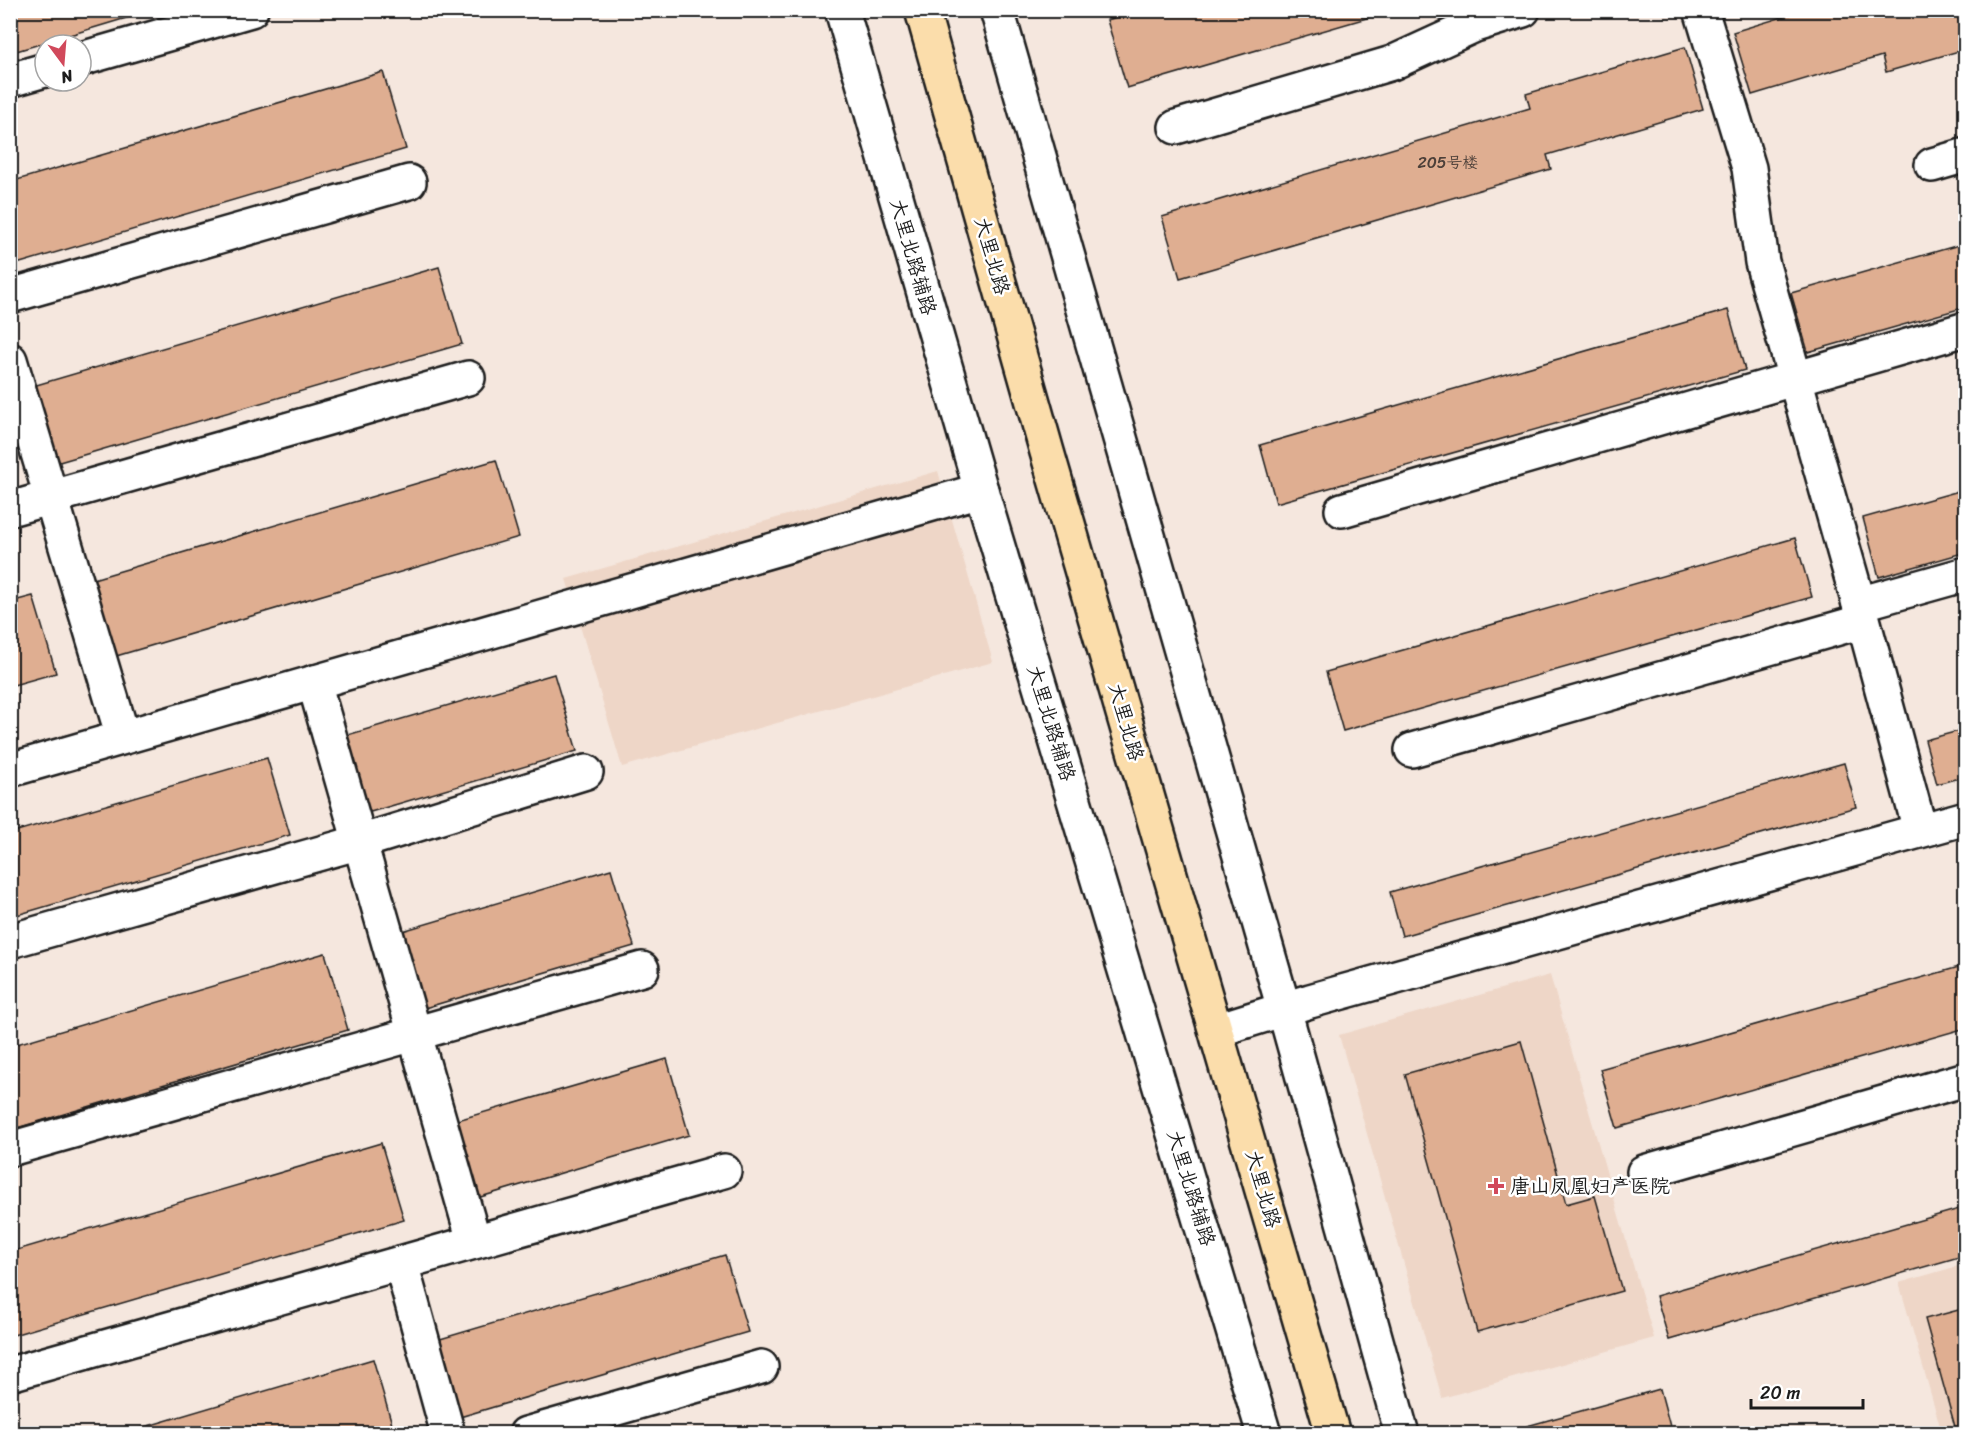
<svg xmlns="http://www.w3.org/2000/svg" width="1976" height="1444" font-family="Sriracha,'LXGW WenKai TC',sans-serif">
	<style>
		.built { fill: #eed6c7 }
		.building { fill: #dfae91; stroke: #1c1c1c; stroke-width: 1.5 }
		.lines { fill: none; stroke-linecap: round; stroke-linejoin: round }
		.minor-casing { stroke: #1c1c1c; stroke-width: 38 }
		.major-casing { stroke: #1c1c1c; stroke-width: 38 }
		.minor { stroke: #fff; stroke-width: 33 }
		.major { stroke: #fbddab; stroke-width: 33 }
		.poi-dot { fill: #d1495b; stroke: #fff; stroke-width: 2 }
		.labels { text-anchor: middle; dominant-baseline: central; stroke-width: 5; stroke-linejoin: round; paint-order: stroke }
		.number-label { font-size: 16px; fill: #4d4039 }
		.street-label { font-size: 20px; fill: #1c1c1c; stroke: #fff }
		.poi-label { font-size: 20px; fill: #1c1c1c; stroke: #fff; text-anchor: start }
	</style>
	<rect width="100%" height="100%" fill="#f5e7de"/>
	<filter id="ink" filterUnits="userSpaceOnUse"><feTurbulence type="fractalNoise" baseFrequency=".0167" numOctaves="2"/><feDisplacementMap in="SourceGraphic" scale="12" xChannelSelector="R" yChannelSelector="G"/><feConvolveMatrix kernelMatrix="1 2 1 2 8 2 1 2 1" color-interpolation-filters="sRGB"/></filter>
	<g filter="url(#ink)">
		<g class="built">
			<polygon points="938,471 993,662 622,767 566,579"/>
			<polygon points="1550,975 1654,1338 1442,1398 1339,1035"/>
			<polygon points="1965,1264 1965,1433 1942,1433 1899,1283"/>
		</g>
		<g class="building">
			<polygon points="10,10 153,10 10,53"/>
			<polygon points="1141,10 1394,10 1127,88 1107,20"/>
			<polygon points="1806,10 1966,10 1966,49 1886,72 1882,56 1752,95 1733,32"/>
			<polygon points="1685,47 1703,109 1547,155 1551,169 1180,278 1162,217 1530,108 1526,94"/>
			<polygon points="383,72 406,149 10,266 10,182"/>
			<polygon points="1966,243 1966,307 1808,352 1791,293"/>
			<polygon points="439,267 462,344 39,468 16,391"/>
			<polygon points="1728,310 1745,370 1276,503 1260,445"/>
			<polygon points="496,460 519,537 96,662 73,585"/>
			<polygon points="1966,489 1966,552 1879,577 1863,518"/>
			<polygon points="1795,538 1812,597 1343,731 1326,672"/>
			<polygon points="33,596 56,673 10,686 10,602"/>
			<polygon points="554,674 577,751 367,813 344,736"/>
			<polygon points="1966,729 1966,776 1937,784 1925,740"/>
			<polygon points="267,758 290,835 10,917 10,833"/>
			<polygon points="1844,763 1856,807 1402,936 1390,892"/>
			<polygon points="611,869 634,946 411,1012 389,935"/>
			<polygon points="325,953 348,1030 10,1130 10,1046"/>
			<polygon points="1966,965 1966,1028 1617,1128 1600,1069"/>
			<polygon points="1521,1041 1566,1204 1595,1196 1622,1291 1477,1332 1405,1074"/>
			<polygon points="667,1059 689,1135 467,1201 444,1124"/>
			<polygon points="381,1143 404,1220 10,1336 10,1252"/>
			<polygon points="1966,1207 1966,1255 1669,1340 1656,1296"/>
			<polygon points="725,1255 748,1332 453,1419 430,1342"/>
			<polygon points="1966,1308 1966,1434 1957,1434 1925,1319"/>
			<polygon points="373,1359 395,1434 121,1434"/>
			<polygon points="1660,1389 1672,1434 1530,1434 1527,1426"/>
		</g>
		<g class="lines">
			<g class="minor-casing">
				<g id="minor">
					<polyline points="842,10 981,490 1264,1434"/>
					<polyline points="997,10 1284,1009 1402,1434"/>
					<polyline points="1701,10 1749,168 1762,262 1859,604 1920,830"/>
					<polyline points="81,59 251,10"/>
					<polyline points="10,80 45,70"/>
					<polyline points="1176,127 1392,63 1475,25 1523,10"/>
					<polyline points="1932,165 1966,155"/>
					<polyline points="10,296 409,182"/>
					<polyline points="10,360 123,737"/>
					<polyline points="10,509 468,378"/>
					<polyline points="1342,510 1966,329"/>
					<polyline points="1859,604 1966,574"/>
					<polyline points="314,682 474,1241"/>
					<polyline points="1412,750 1863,621"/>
					<polyline points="10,770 981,490"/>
					<polyline points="10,941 360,842 586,772"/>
					<polyline points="1217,1030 1310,1001 1966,818"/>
					<polyline points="10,1149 642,969"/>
					<polyline points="1644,1172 1966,1079"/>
					<polyline points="401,1263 448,1434"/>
					<polyline points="10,1374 724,1171"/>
					<polyline points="526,1434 761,1367"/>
				</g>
			</g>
			<g class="major-casing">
				<polyline id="major" points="922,10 1047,452 1333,1434"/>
			</g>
			<use href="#minor" class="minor"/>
			<use href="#major" class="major"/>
		</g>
	</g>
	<path class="poi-dot" d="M1493 1177h6v6h6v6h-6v6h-6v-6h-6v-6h6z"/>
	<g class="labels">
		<g class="number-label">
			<text x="1448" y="162">205号楼</text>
		</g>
		<g class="street-label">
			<text transform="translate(992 256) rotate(74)">大里北路</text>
			<text transform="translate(913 257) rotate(74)">大里北路辅路</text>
			<text transform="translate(1126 722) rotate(74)">大里北路</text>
			<text transform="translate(1051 723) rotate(73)">大里北路辅路</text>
			<text transform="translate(1191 1188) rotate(73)">大里北路辅路</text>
			<text transform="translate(1263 1189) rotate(74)">大里北路</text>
		</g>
		<g class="poi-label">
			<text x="1510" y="1186">唐山凤凰妇产医院</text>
		</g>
	</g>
	<rect width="1976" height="1444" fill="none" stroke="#fff" stroke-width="36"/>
	<rect x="18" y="18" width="1940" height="1408" fill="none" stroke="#1c1c1c" stroke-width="2" filter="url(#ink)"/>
	<g transform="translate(63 63) rotate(164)"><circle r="28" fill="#ffffff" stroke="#a4a4a4" stroke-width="1.5"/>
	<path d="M0-4.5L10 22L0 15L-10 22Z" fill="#d1495b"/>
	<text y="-9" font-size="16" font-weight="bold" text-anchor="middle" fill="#1c1c1c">N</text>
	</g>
	<path d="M1751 1399v9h112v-9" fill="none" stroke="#1c1c1c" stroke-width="3"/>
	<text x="1760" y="1399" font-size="18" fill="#1c1c1c" stroke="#ffffff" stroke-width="4.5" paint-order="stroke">20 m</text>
</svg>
